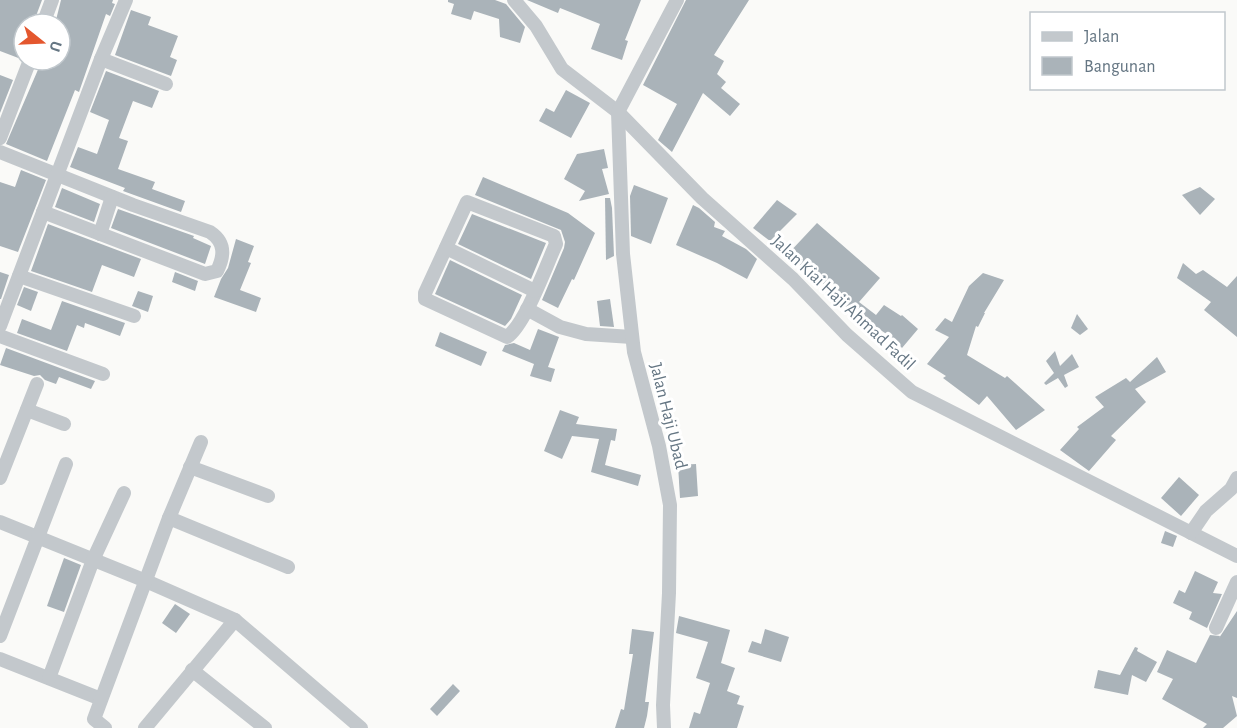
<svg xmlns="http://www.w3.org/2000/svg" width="1237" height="728" font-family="'Alegreya Sans',sans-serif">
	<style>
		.building { fill: #aab3b9 }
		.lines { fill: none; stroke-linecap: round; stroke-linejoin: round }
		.street { stroke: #c3c8cc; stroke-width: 14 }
		.labels { text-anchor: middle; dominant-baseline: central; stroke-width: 6; stroke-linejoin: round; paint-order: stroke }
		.street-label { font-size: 18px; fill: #657683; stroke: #fff }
	</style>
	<rect width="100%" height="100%" fill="#fafaf8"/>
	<g class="building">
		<polygon points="0,0 42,0 33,24 24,24 24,53 21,59 0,51"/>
		<polygon points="61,0 113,0 112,3 115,4 110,16 106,14 79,92 75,90 47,161 6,144 40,65 42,66 45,60 60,60 60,24 55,24"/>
		<polygon points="448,0 495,0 506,4 525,27 520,43 500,37 499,19 474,11 471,20 451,14 454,4 448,2"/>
		<polygon points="527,0 641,0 625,40 628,41 622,60 591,49 600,24 560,8 558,13"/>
		<polygon points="686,0 749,0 714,55 724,61 717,74 726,82 721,88 740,104 730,116 703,93 672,152 658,140 677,104 643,85"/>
		<polygon points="131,10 151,17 148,25 178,36 170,57 177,60 171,76 115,55"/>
		<polygon points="106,71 159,91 152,108 133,101 119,138 128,141 118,169 155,182 152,189 185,201 181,212 123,191 125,188 70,167 78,147 97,154 109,120 90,112"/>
		<polygon points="0,75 13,80 0,113"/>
		<polygon points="566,90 590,103 571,138 539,121 546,108 554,112"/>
		<polygon points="604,149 608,168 602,169 609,194 579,201 585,191 564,179 577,154"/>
		<polygon points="21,170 46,180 18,252 0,246 0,182 15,187"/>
		<polygon points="483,177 568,213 595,233 574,280 572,279 558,308 542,300 564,248 565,242 561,230 475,195"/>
		<polygon points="634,185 668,198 651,244 631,236 630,196"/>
		<polygon points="1200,187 1215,199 1200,215 1182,195"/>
		<polygon points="62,188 100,204 94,222 55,207"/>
		<polygon points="605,198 610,198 612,208 614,256 606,260"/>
		<polygon points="777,200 797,214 770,241 753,228"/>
		<polygon points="693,205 699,208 715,222 714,227 725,231 722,236 746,249 757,259 747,279 717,263 676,245"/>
		<polygon points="118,209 194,236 193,238 211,246 205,264 111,228"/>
		<polygon points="472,214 546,243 531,279 458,244"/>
		<polygon points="817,223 880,278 859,302 876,315 884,305 901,316 902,315 918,329 902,348 894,339 822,291 827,287 787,255"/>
		<polygon points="48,224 141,259 134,277 102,265 92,292 31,271"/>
		<polygon points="236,239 254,246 248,262 251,263 240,290 261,298 256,312 214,297 221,279 228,268"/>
		<polygon points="450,260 522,295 511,319 505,326 435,294"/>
		<polygon points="1183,263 1196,274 1203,270 1227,287 1237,276 1237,337 1204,310 1211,302 1177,278"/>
		<polygon points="0,272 9,275 1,299 0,299"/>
		<polygon points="175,272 198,281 195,291 172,282"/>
		<polygon points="983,273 1004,280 984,313 985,313 978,327 976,326 967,355 1005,378 1007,376 1045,410 1016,430 987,396 979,405 943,378 946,376 927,364 949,337 935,330 945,318 952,322 969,286"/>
		<polygon points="24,287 38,292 31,311 17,305"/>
		<polygon points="138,291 153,296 148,312 132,306"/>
		<polygon points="610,299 614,327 600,326 597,301"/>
		<polygon points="62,301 125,323 120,336 85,323 84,328 77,325 67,351 17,333 22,319 51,330"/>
		<polygon points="1077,314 1088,329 1080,335 1071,328"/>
		<polygon points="538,329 559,337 548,367 555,369 551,382 530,376 534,364 502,351 505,345 514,343 530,350"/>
		<polygon points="440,332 487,352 481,366 435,346"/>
		<polygon points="6,348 95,381 91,389 59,377 56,384 45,380 40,375 34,376 0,365"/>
		<polygon points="1055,351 1060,366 1072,354 1079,367 1064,375 1068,386 1065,388 1058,378 1046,385 1044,383 1054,373 1046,361"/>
		<polygon points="1157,357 1166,372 1135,389 1146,402 1111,436 1116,440 1089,471 1060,450 1079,429 1077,427 1104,407 1095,397 1126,378 1130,382"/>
		<polygon points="560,410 579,417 576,424 617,429 615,441 611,440 605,465 641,475 638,486 591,472 599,439 572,436 562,459 544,451"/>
		<polygon points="696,464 698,496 680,498 678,465"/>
		<polygon points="1179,477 1199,495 1181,516 1161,498"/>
		<polygon points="1165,531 1177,536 1173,547 1161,543"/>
		<polygon points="64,558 81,565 64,612 47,606"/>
		<polygon points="1195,571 1218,582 1213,593 1222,594 1207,628 1189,619 1192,612 1173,603 1179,590 1185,593"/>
		<polygon points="175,604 190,614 176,633 162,623"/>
		<polygon points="1237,611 1237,698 1232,696 1237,716 1223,728 1203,728 1207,724 1162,699 1173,679 1157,672 1167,650 1196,663 1210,635 1220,636 1219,638"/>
		<polygon points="679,616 730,630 721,663 735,668 727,691 740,696 737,704 744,706 737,728 689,728 694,712 700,714 710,683 696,678 708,642 676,633"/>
		<polygon points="632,629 654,632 645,702 649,702 647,716 644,728 615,728 621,709 624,710 633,654 629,654"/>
		<polygon points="765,629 789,637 781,662 748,652 752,641 761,644"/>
		<polygon points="1135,647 1138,648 1137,651 1157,662 1146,682 1132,675 1128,695 1094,688 1098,670 1120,675"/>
		<polygon points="453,684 460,691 437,716 430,709"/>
	</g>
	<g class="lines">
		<g class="street">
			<polyline points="514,0 536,26 562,69 618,112 702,198 793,279 847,335 912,392 1237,556"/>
			<polyline points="43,24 52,0"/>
			<polyline points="101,59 166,84"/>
			<polyline points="0,138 30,60"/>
			<path d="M0 152 133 205 210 232C225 242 225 255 217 271L205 274 43 212"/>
			<path d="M467 202 554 236 556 244C546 266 525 325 507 337L425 299V293Z"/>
			<polyline points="100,234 112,197"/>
			<polyline points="446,248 535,291"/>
			<polyline points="19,276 134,316"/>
			<polyline points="527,309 560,327 586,334 632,337"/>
			<polyline points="0,326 101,59 126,0"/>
			<polyline points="0,336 103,374"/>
			<polyline points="27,410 64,424"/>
			<polyline points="190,467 268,496"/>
			<polyline points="0,478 37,384"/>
			<polyline points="169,518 288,567"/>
			<polyline points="0,522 146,581 235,620 361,728"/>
			<polyline points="1191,533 1206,511 1231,489 1237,478"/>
			<polyline points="1216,628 1237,582"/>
			<polyline points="0,636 66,464"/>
			<polyline points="0,659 101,699"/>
			<polyline points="192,670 265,728"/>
			<polyline points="49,678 93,560 124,493"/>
			<polyline points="105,728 94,719 169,518 201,442"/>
			<polyline points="145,728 235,620"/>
			<polyline points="664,728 663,705 669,593 670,505 659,446 634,352 623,254 618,112 677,0"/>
		</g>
	</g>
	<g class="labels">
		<g class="street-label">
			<text transform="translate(843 303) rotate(43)">Jalan Kiai Haji Ahmad Fadil</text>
			<text transform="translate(668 416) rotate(76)">Jalan Haji Ubad</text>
		</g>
	</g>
	<rect x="1030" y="12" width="195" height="78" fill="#ffffff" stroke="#c1c8cd" stroke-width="1.5"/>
	<rect x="1042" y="32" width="30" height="9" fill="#c3c8cc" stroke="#c1c8cd" stroke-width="1.5"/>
	<text x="1084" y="42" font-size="18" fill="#657683">Jalan</text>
	<rect x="1042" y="57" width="30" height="18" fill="#aab3b9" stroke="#c1c8cd" stroke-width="1.5"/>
	<text x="1084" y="72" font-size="18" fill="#657683">Bangunan</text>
	<g transform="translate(42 42) rotate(108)"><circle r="28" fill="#ffffff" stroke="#c1c8cd" stroke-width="1.5"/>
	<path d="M0-4.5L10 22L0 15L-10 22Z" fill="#e4572e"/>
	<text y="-9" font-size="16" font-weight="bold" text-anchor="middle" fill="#657683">U</text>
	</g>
</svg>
